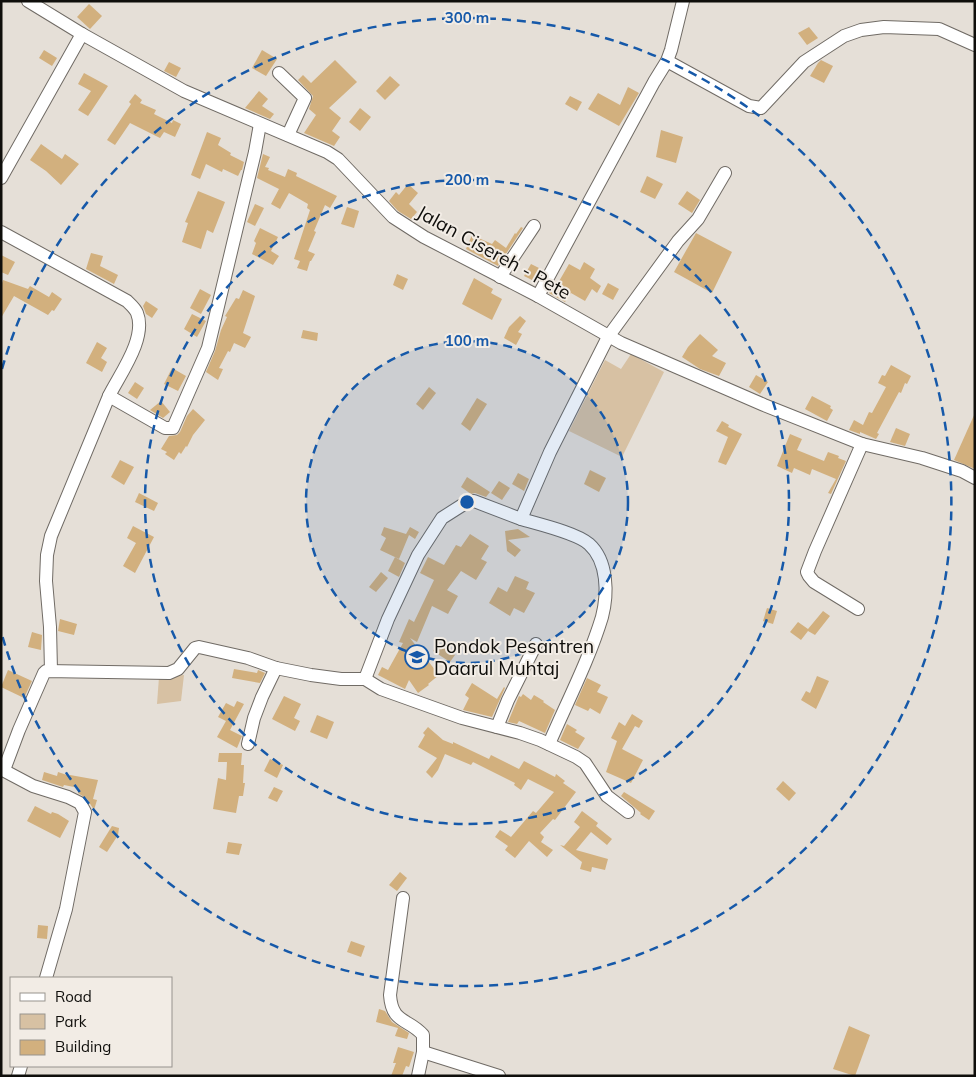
<svg xmlns="http://www.w3.org/2000/svg" width="976" height="1077" font-family="Mulish,sans-serif">
	<style>
		.green { fill: #d7c1a3 }
		.building { fill: #d2b07e }
		.lines { fill: none; stroke-linecap: round; stroke-linejoin: round }
		.minor-casing { stroke: #706b65; stroke-width: 14 }
		.minor { stroke: #fff; stroke-width: 12 }
		.ring { fill: none; stroke: #1659a9; stroke-width: 2.5; stroke-dasharray: 9 6 }
		.labels { text-anchor: middle; dominant-baseline: central; stroke-width: 4; stroke-linejoin: round; paint-order: stroke }
		.street-label { font-size: 19px; fill: #0f0e0b; stroke: #f2ece5 }
		.poi-label { font-size: 19px; fill: #0f0e0b; stroke: #f2ece5; text-anchor: start }
		.centre { fill: #1659a9; stroke: #f2ece5; stroke-width: 2.5 }
		.ring-label { font-size: 15px; text-anchor: middle; font-weight: bold; fill: #1659a9; stroke: #f2ece5; stroke-width: 4; stroke-linejoin: round; paint-order: stroke }
	</style>
	<rect width="100%" height="100%" fill="#e5dfd7"/>
	<g class="green">
		<polygon points="631,354 664,372 622,457 569,431 605,360 621,369"/>
		<polygon points="184,675 181,701 157,704 159,677"/>
	</g>
	<g class="building">
		<polygon points="89,4 102,16 90,29 77,17"/>
		<polygon points="809,27 818,38 807,45 798,33"/>
		<polygon points="44,50 57,58 52,66 39,58"/>
		<polygon points="262,50 277,59 266,76 252,68"/>
		<polygon points="335,60 357,82 329,108 341,118 332,131 340,137 334,146 304,133 316,115 309,109 313,96 298,80 303,75 311,83"/>
		<polygon points="821,60 833,66 824,83 810,76 818,63"/>
		<polygon points="169,62 181,68 176,77 164,71"/>
		<polygon points="84,73 108,86 88,116 78,110 91,91 78,84"/>
		<polygon points="390,76 400,85 385,100 376,91"/>
		<polygon points="628,87 639,93 619,126 588,109 598,93 620,105"/>
		<polygon points="259,91 268,99 262,106 274,114 270,119 245,108"/>
		<polygon points="135,94 142,100 140,103 156,110 154,114 172,123 173,120 181,124 175,137 164,132 160,138 130,123 115,145 107,140 131,104 129,102"/>
		<polygon points="570,96 582,102 577,111 565,104"/>
		<polygon points="360,108 371,117 360,131 349,122"/>
		<polygon points="661,130 683,137 676,163 656,157"/>
		<polygon points="207,132 221,138 218,145 231,153 230,155 244,162 242,170 241,170 238,176 223,169 222,172 206,164 200,179 191,175"/>
		<polygon points="41,144 62,159 65,154 79,164 61,185 46,171 30,160"/>
		<polygon points="263,154 270,157 265,167 269,168 268,170 285,177 288,169 297,173 296,176 337,196 330,208 325,205 314,231 316,232 308,251 315,254 311,261 310,261 307,271 297,268 300,261 294,259 310,210 307,208 308,204 289,193 280,209 271,204 279,189 257,178"/>
		<polygon points="647,176 663,184 655,199 640,192"/>
		<polygon points="408,184 418,193 409,204 417,212 411,219 398,211 389,201 396,192 399,195"/>
		<polygon points="198,191 225,202 213,233 207,230 201,249 182,242 188,223 185,222"/>
		<polygon points="687,191 700,200 692,213 678,204"/>
		<polygon points="255,204 264,208 255,226 247,222"/>
		<polygon points="347,207 359,211 354,228 341,224"/>
		<polygon points="521,227 523,228 498,266 466,249 472,235 492,244 495,240 506,248 515,233 516,234"/>
		<polygon points="260,228 278,237 271,251 279,256 273,265 252,254 256,243 254,241"/>
		<polygon points="696,233 732,252 712,293 674,272"/>
		<polygon points="91,253 103,256 100,266 118,275 114,284 86,269"/>
		<polygon points="1,255 15,262 8,275 1,272"/>
		<polygon points="584,262 595,269 590,278 601,286 597,293 592,289 585,301 571,293 565,302 549,293 555,281 558,283 569,264 580,270"/>
		<polygon points="531,264 543,270 536,282 524,276"/>
		<polygon points="397,274 408,279 403,290 393,285"/>
		<polygon points="474,278 493,289 491,293 502,299 492,320 462,304"/>
		<polygon points="3,280 28,289 30,286 49,297 52,292 62,299 54,311 52,310 48,315 14,296 1,318 1,286"/>
		<polygon points="608,283 619,289 613,300 602,294"/>
		<polygon points="200,289 211,295 201,314 190,308"/>
		<polygon points="243,290 255,296 243,333 251,337 245,348 234,343 230,352 228,351 219,368 223,369 218,380 206,372 215,351 221,330 227,317 225,316 236,298 239,299"/>
		<polygon points="146,301 158,309 152,318 146,314 143,306"/>
		<polygon points="192,314 206,321 197,337 184,329"/>
		<polygon points="520,316 526,321 518,332 522,334 516,345 504,338 509,327"/>
		<polygon points="303,330 318,333 317,341 301,338"/>
		<polygon points="700,334 718,350 712,356 726,363 719,376 700,369 682,357 688,347"/>
		<polygon points="97,342 107,348 101,358 107,362 102,372 86,363"/>
		<polygon points="891,365 911,376 907,384 905,383 901,393 899,392 877,433 879,434 876,439 860,432 860,434 849,430 854,420 863,425 869,412 872,413 886,387 878,383 882,375 885,376"/>
		<polygon points="172,368 186,376 178,391 164,384"/>
		<polygon points="756,375 768,382 760,394 749,387"/>
		<polygon points="135,382 144,388 137,399 128,393"/>
		<polygon points="429,387 436,393 423,410 416,404"/>
		<polygon points="812,396 831,406 830,408 833,410 827,421 805,409"/>
		<polygon points="477,398 487,404 470,431 461,424"/>
		<polygon points="161,401 170,412 163,418 150,410"/>
		<polygon points="193,409 205,420 193,435 187,447 186,446 181,454 179,452 174,460 165,454 167,452 161,449 169,436 177,435 180,432 187,416"/>
		<polygon points="975,413 975,469 954,460"/>
		<polygon points="722,421 729,425 728,427 742,434 726,465 718,462 728,437 716,431"/>
		<polygon points="896,428 910,434 905,446 890,442"/>
		<polygon points="790,434 802,439 797,450 824,461 828,452 839,456 838,458 846,461 831,494 828,493 836,479 812,469 810,475 794,468 792,473 777,466"/>
		<polygon points="120,460 134,467 124,485 111,477"/>
		<polygon points="590,470 606,478 599,492 584,484"/>
		<polygon points="518,473 529,479 524,491 512,484"/>
		<polygon points="467,477 490,492 486,497 475,493 471,494 461,487"/>
		<polygon points="499,481 510,488 502,500 491,493"/>
		<polygon points="139,493 158,503 154,511 135,502"/>
		<polygon points="133,526 154,537 135,573 123,566 136,543 127,538"/>
		<polygon points="384,527 406,534 410,527 419,532 415,539 409,535 399,559 380,550 386,538 381,535"/>
		<polygon points="518,529 530,537 508,540 521,550 515,557 507,551 505,531"/>
		<polygon points="470,534 489,546 481,559 487,562 476,580 461,571 447,590 458,596 448,614 432,606 417,642 410,638 439,675 428,684 429,685 418,693 409,680 405,689 378,675 382,667 388,670 403,643 399,642 409,619 414,622 434,580 420,573 428,557 444,565 456,545 461,547"/>
		<polygon points="395,557 405,563 399,577 388,571"/>
		<polygon points="381,572 388,578 376,592 369,587"/>
		<polygon points="515,576 529,582 526,589 535,593 524,613 514,608 510,616 489,603 498,587 507,592"/>
		<polygon points="767,608 777,611 773,624 763,621"/>
		<polygon points="823,611 830,616 815,635 808,631 801,640 790,632 798,622 808,629"/>
		<polygon points="60,619 77,624 74,635 58,631"/>
		<polygon points="32,632 42,635 41,650 28,647"/>
		<polygon points="437,644 455,655 450,662 433,651"/>
		<polygon points="234,669 257,673 258,670 265,673 260,683 232,678"/>
		<polygon points="8,670 32,681 24,698 1,687"/>
		<polygon points="817,676 829,681 816,709 801,700 806,691 810,693"/>
		<polygon points="587,678 601,685 597,692 608,697 600,714 590,708 588,711 575,705"/>
		<polygon points="472,683 497,699 504,687 505,688 492,717 463,710 469,698 465,695"/>
		<polygon points="523,694 531,700 534,695 544,701 543,702 555,710 545,733 519,721 517,724 508,722 519,696 521,697"/>
		<polygon points="284,696 301,704 294,718 300,721 295,731 272,719"/>
		<polygon points="237,701 244,704 230,730 242,736 237,748 217,737 226,721 218,717 226,703 234,707"/>
		<polygon points="632,714 643,721 639,728 635,726 622,749 643,760 631,783 606,772 617,741 611,738 619,722 625,726"/>
		<polygon points="317,715 334,722 327,739 310,732"/>
		<polygon points="567,724 577,730 575,732 585,738 578,749 560,740"/>
		<polygon points="428,727 443,740 453,744 453,742 489,759 491,755 519,769 524,761 555,777 556,774 565,781 563,783 576,792 555,820 553,819 540,833 544,837 541,842 553,850 547,857 529,841 515,858 505,850 508,846 495,837 500,830 511,837 533,811 536,813 554,792 528,779 521,790 514,785 515,783 473,762 471,765 445,754 438,770 432,778 426,772 437,758 418,747 425,735 423,733"/>
		<polygon points="219,753 242,753 241,765 244,765 243,783 245,783 243,796 239,796 236,813 213,809 218,778 226,780 227,762 218,762"/>
		<polygon points="270,759 283,765 277,778 264,771"/>
		<polygon points="44,772 57,776 58,772 70,776 70,775 98,780 93,799 97,800 94,810 87,799 78,793 79,788 64,785 63,787 42,780"/>
		<polygon points="783,781 796,793 789,801 776,789"/>
		<polygon points="274,787 283,791 277,802 268,798"/>
		<polygon points="624,792 655,811 649,820 640,814 641,813 621,796"/>
		<polygon points="35,806 51,814 52,812 58,814 69,821 60,838 27,821"/>
		<polygon points="582,811 598,823 596,826 612,839 607,845 591,832 576,850 608,859 605,870 592,867 591,872 580,869 582,862 560,845 564,846 580,827 574,822"/>
		<polygon points="112,826 119,828 118,835 107,852 99,847"/>
		<polygon points="228,842 242,844 239,855 226,853"/>
		<polygon points="400,872 407,878 397,891 389,885"/>
		<polygon points="38,925 48,926 47,939 37,938"/>
		<polygon points="351,941 365,946 361,957 347,952"/>
		<polygon points="379,1009 385,1011 392,1022 409,1033 407,1039 395,1036 398,1028 376,1022"/>
		<polygon points="849,1026 870,1035 855,1076 833,1069"/>
		<polygon points="398,1047 414,1052 409,1067 406,1066 402,1076 391,1076 396,1063 393,1063"/>
	</g>
	<g class="lines">
		<g class="minor-casing">
			<g id="minor">
				<polyline points="28,1 82,34 184,91 327,152 338,159 393,217 424,237 538,296 621,343 764,405 862,444 922,458 962,471 975,478"/>
				<polyline points="667,61 749,106 761,108 804,62 844,36 861,30 884,27 939,29 975,45"/>
				<polyline points="279,73 305,98 288,135"/>
				<polyline points="1,178 82,34"/>
				<path d="M1 232 127 301C130 304 135 308 137 313 147 338 120 374 109 396L165 428H173L208 348 255 152 260 124"/>
				<polyline points="500,277 534,226"/>
				<polyline points="538,296 654,82 667,61 671,50 683,1"/>
				<path d="M521 519C538 524 577 533 589 544 608 561 608 594 602 617 589 660 567 702 549 744"/>
				<polyline points="858,609 814,582 809,576 807,572 815,551 862,444"/>
				<polyline points="51,671 50,627 46,581 47,555 51,536 109,396"/>
				<polyline points="365,679 388,619 418,555 442,518 464,504 474,501 521,519 550,452 608,337 678,241 698,219 725,173"/>
				<polyline points="365,679 381,689 462,718 520,733 540,740 576,757 585,763 607,796 628,812"/>
				<polyline points="497,727 508,700 536,644"/>
				<polyline points="248,744 254,718 262,697 276,668"/>
				<polyline points="1,769 33,786 68,797 80,803 85,812 66,909 46,978"/>
				<polyline points="4,770 19,730 44,673 46,671 169,673 178,669 195,648 199,647 248,658 276,668 311,675 341,679 365,679"/>
				<path d="M403 898 390 995C392 1024 408 1018 423 1035V1052L418 1076"/>
				<polyline points="423,1052 499,1076"/>
				<polyline points="18,1076 21,1066"/>
			</g>
		</g>
		<use href="#minor" class="minor"/>
	</g>
	<circle cx="467" cy="502" r="161" fill="#1659a9" fill-opacity=".12"/>
	<g class="ring">
		<circle cx="467" cy="502" r="161"/>
		<circle cx="467" cy="502" r="322"/>
		<path d="M2 369A484 484 0 1 1 2 635"/>
	</g>
	<defs>
		<g id="school-ring" transform="scale(1.25)"><circle r="9.5" fill="#f2ece5" stroke="#1659a9" stroke-width="1.5"/><path d="M0-5L7-2L0 1L-7-2ZM-4 1L0 2.5L4 1V4Q0 6-4 4Z" fill="#1659a9"/></g>
	</defs>
	<g fill-rule="evenodd">
		<use href="#school-ring" x="417" y="657"/>
	</g>
	<g class="labels">
		<g class="street-label">
			<text transform="translate(494 252) rotate(29)">Jalan Cisereh - Pete</text>
		</g>
		<g class="poi-label">
			<text x="434" y="646">Pondok Pesantren<tspan x="434" dy="22">Daarul Muhtaj</tspan></text>
		</g>
	</g>
	<circle cx="467" cy="502" r="8" class="centre"/>
	<g class="ring-label">
		<text x="467" y="23">300 m</text>
		<text x="467" y="185">200 m</text>
		<text x="467" y="346">100 m</text>
	</g>
	<rect width="976" height="1077" fill="none" stroke="#0f0e0b" stroke-width="5"/>
	<rect x="10" y="977" width="162" height="90" fill="#f2ece5" stroke="#97938e"/>
	<rect x="20" y="993" width="25" height="8" fill="#ffffff" stroke="#97938e"/>
	<text x="55" y="1002" font-size="15" fill="#0f0e0b">Road</text>
	<rect x="20" y="1014" width="25" height="15" fill="#d7c1a3" stroke="#97938e"/>
	<text x="55" y="1027" font-size="15" fill="#0f0e0b">Park</text>
	<rect x="20" y="1040" width="25" height="15" fill="#d2b07e" stroke="#97938e"/>
	<text x="55" y="1052" font-size="15" fill="#0f0e0b">Building</text>
</svg>
